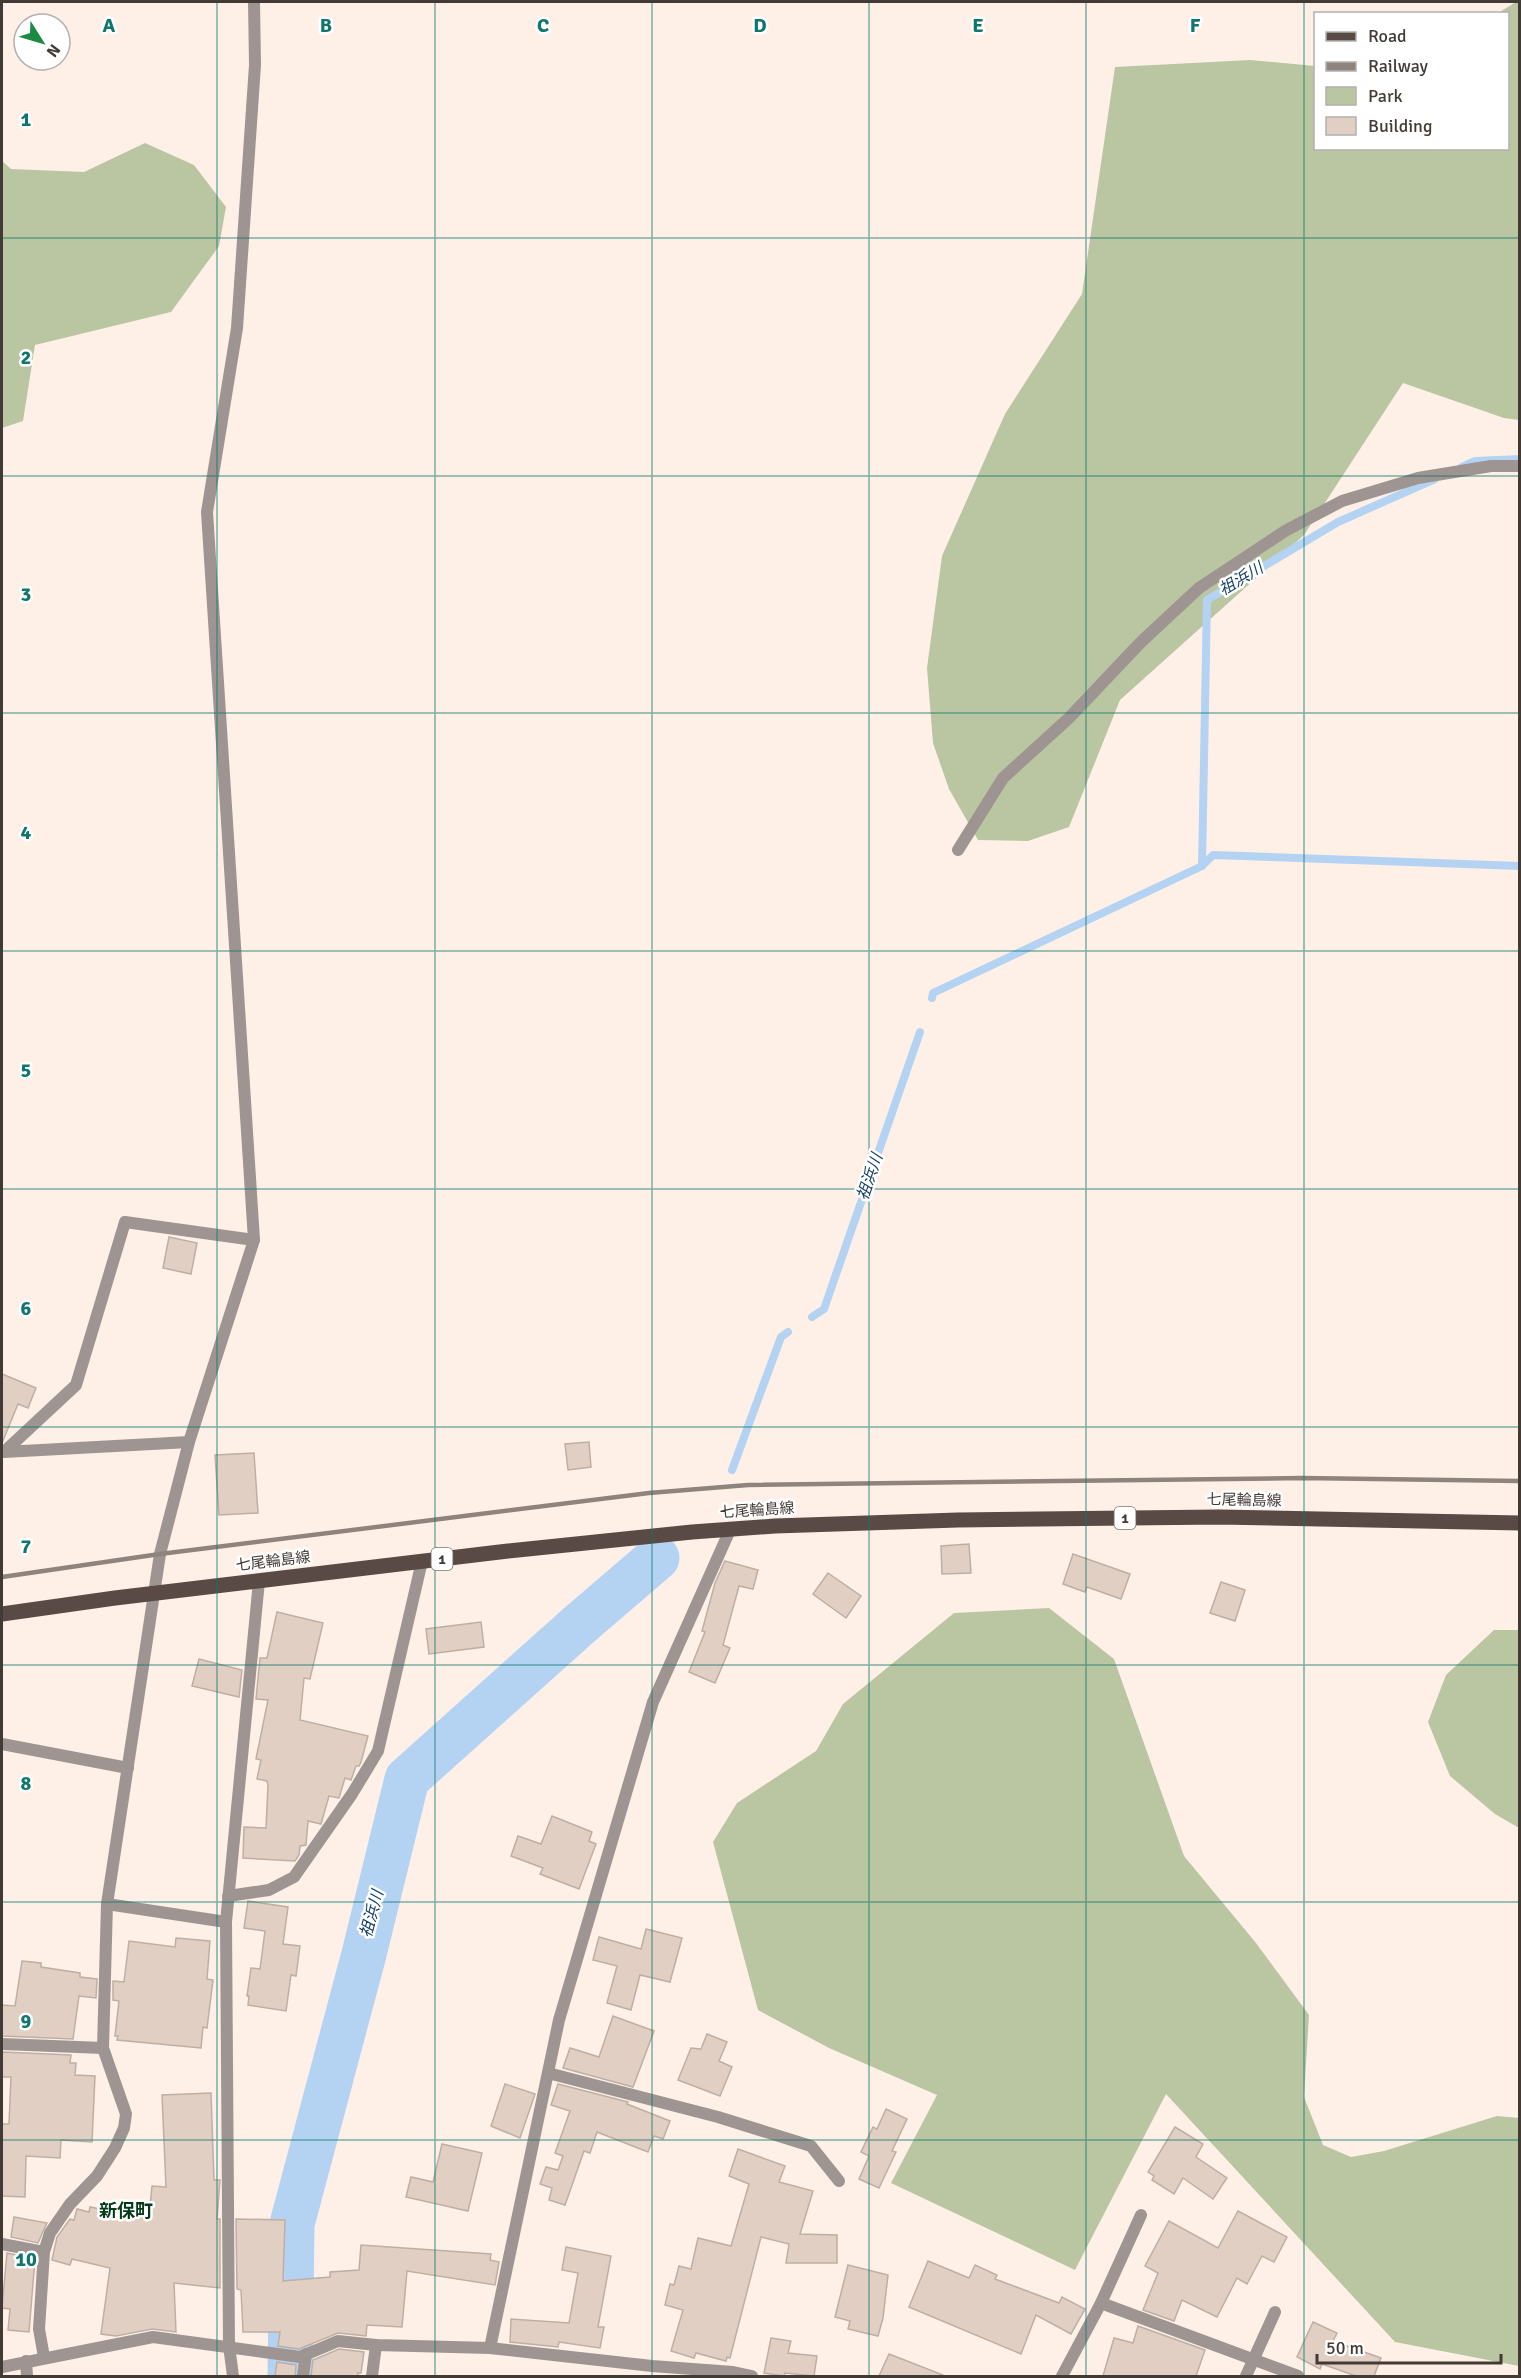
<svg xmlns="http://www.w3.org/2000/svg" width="1521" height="2378" font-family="Signika,'Noto Sans JP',sans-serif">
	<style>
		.green { fill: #b9c6a1 }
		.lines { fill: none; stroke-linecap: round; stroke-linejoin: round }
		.stream { stroke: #b4d3f3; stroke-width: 8 }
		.river { stroke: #b4d3f3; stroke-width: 45 }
		.building { fill: #e1cfc4; stroke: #bfaea3; stroke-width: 1.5 }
		.lane { stroke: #9e9593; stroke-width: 12 }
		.street { stroke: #9e9593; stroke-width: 12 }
		.primary { stroke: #594a46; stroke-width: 15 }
		.rail { stroke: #8e847d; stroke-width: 4.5 }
		.grid { fill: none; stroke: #0f766e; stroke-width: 1.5; stroke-opacity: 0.55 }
		.labels { text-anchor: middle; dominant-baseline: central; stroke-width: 5; stroke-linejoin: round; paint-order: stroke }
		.shield { fill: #fff; stroke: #7a7572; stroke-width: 1.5 }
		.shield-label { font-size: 14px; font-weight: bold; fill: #413a35 }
		.street-label { font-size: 15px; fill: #413a35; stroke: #fff }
		.water-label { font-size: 16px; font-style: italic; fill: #113e66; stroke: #fff }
		.quarter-label { font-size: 18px; font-weight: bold; fill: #033917; stroke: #fff }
		.grid-label { font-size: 20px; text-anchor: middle; font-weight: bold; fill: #0f766e; stroke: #fff; stroke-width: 5; stroke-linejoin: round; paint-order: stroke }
	</style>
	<rect width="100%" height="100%" fill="#fef0e6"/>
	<g class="green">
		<polygon points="1516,2 1519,2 1519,420 1504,418 1403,383 1304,535 1120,700 1069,827 1028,841 978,840 949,789 933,743 927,668 942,556 1005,414 1082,294 1115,67 1250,60 1315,66 1316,148 1508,148 1508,14 1498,13"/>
		<polygon points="145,143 194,165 226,207 219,246 171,312 35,345 23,421 2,428 2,161 11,169 84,172"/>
		<polygon points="1049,1608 1114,1659 1184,1856 1256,1943 1309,2015 1304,2097 1323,2145 1351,2157 1384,2151 1497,2116 1519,2118 1519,2366 1395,2342 1166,2094 1075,2270 891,2183 937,2095 829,2048 758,2010 713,1842 737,1803 816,1751 843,1704 954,1613"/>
		<polygon points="1494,1630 1519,1630 1519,1828 1495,1814 1450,1776 1428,1722 1446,1675"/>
	</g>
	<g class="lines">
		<g class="stream">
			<polyline points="1462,467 1475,461 1520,459"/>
			<polyline points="1202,866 1207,600 1338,522 1435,479"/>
			<polyline points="932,998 933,993 1202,866 1213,855 1520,866"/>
			<polyline points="812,1317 824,1309 920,1032"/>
			<polyline points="732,1470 781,1337 788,1332"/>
		</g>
		<polyline class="river" points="290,2376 292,2224 364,1954 407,1779 579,1625 657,1558"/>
	</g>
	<g class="building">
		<polygon points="169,1237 197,1243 191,1274 163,1268"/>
		<polygon points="2,1374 36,1388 28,1408 18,1404 2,1443"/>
		<polygon points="589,1442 591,1467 568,1470 565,1444"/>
		<polygon points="254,1453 258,1513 219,1515 215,1455"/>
		<polygon points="969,1544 971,1573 942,1574 941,1546"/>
		<polygon points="1073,1554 1130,1574 1121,1599 1087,1587 1085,1592 1063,1584"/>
		<polygon points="725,1561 758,1570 753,1589 739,1586 723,1645 730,1648 715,1683 689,1672 705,1632 702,1631 715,1583"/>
		<polygon points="828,1573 861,1596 846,1618 813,1594"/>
		<polygon points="1221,1582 1245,1590 1235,1621 1210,1613"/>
		<polygon points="277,1612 323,1623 310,1679 304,1678 300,1720 368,1736 361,1762 359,1766 356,1766 351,1780 345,1778 339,1798 329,1796 321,1824 308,1821 306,1845 300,1846 299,1855 295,1861 243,1858 244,1827 266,1828 268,1785 267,1781 257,1779 261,1760 256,1759 268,1700 256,1699 260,1658 267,1658"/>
		<polygon points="481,1622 484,1647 429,1654 426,1629"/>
		<polygon points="199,1659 242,1670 239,1697 192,1686"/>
		<polygon points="552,1816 592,1832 589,1841 596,1844 579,1889 540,1874 543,1868 511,1856 518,1836 541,1844"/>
		<polygon points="248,1901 288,1907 283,1944 300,1946 296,1976 291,1975 286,2011 248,2005 249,1996 247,1996 251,1968 260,1969 265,1931 244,1928"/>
		<polygon points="646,1929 682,1938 670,1982 640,1975 631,2010 607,2003 617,1966 593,1960 599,1937 641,1949"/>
		<polygon points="176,1938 210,1941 207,1979 213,1980 207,2028 203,2027 201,2048 117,2040 118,2036 115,2036 119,2001 113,2000 113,1981 124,1982 129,1941 175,1947"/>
		<polygon points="22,1961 41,1963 41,1967 80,1973 80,1977 97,1979 96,1998 79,1996 73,2039 2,2036 2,2005 15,2006"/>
		<polygon points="613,2016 654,2031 633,2087 563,2068 570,2048 599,2057"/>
		<polygon points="707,2034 727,2042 719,2061 732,2067 720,2096 678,2080 691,2048 701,2049"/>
		<polygon points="2,2052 71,2055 70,2063 76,2063 75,2075 95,2076 92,2142 61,2140 60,2158 26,2156 25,2197 2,2196 2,2124 9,2124 11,2077 2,2077"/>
		<polygon points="505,2084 535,2094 520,2138 491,2126"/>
		<polygon points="558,2084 628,2102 627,2104 670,2121 663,2139 654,2136 648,2152 597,2132 590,2153 584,2151 565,2205 549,2200 552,2188 540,2184 546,2167 558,2170 563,2156 555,2153 570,2111 551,2105"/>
		<polygon points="211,2093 214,2180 220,2180 217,2219 220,2219 220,2288 174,2283 176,2332 152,2329 116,2336 101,2334 110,2268 72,2259 70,2265 52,2260 57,2237 70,2219 74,2220 77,2209 89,2212 90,2207 149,2219 152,2186 166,2187 162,2095"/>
		<polygon points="886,2109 907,2119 892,2151 896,2152 879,2188 859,2179 869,2156 861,2152 873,2127 877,2129"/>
		<polygon points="1175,2127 1203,2144 1196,2157 1227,2178 1213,2199 1183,2178 1174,2194 1152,2180 1154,2176 1148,2172"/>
		<polygon points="442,2144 482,2153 468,2211 406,2197 411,2177 433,2182"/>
		<polygon points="738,2149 785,2166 779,2182 813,2191 800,2234 837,2235 837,2263 786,2263 789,2244 761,2237 730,2358 727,2357 726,2361 696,2353 694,2358 671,2351 683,2310 665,2305 670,2284 674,2285 679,2266 691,2269 698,2238 731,2246 749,2184 729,2176"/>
		<polygon points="1238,2211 1287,2237 1274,2262 1262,2256 1247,2284 1237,2278 1217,2317 1182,2300 1174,2321 1143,2310 1158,2273 1145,2266 1169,2221 1218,2248"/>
		<polygon points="14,2217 47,2223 38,2243 11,2237"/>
		<polygon points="236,2219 285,2220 283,2281 330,2277 330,2272 359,2270 361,2245 491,2254 490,2260 499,2262 495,2285 407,2271 402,2327 367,2325 366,2336 338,2333 299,2349 278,2346 280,2332 243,2332 241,2290 237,2289"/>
		<polygon points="566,2247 611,2256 598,2327 604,2327 600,2348 559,2342 558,2347 510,2342 511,2319 569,2323 578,2273 562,2270"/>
		<polygon points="7,2253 35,2259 29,2332 8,2330 10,2309 2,2308"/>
		<polygon points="928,2261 969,2278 975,2265 997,2275 995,2279 1059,2303 1062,2297 1085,2309 1071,2334 1036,2315 1021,2354 909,2307"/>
		<polygon points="848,2265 888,2275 883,2318 878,2336 848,2329 850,2321 835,2317"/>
		<polygon points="1313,2322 1337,2333 1333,2341 1381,2358 1374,2376 1356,2376 1322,2364 1320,2369 1297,2357"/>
		<polygon points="1138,2326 1205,2350 1196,2376 1103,2376 1114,2338 1133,2343"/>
		<polygon points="771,2338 791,2341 788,2353 817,2356 814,2376 785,2373 784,2376 764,2373"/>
		<polygon points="339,2349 364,2352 361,2373 358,2373 358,2376 311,2376 313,2360"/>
		<polygon points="889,2354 943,2375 943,2376 879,2376"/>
		<polygon points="277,2362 296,2365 295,2376 275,2376"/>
	</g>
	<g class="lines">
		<g class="lane">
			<polyline points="548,2073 718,2117 811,2146 839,2181"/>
			<polyline points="1101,2303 1298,2376"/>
			<polyline points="303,2376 306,2354"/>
			<polyline points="1246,2376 1275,2312"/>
		</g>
		<g class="street">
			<polyline points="958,850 1003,778 1069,718 1141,642 1199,588 1285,531 1342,501 1418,478 1491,466 1520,466"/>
			<polyline points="189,1442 4,1452 76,1385 125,1222 254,1240"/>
			<polyline points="2,1744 128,1768"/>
			<polyline points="228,1896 269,1890 294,1877 352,1794 378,1751 422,1561"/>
			<polyline points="107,1904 226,1922"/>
			<polyline points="2,2044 103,2048"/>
			<polyline points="2,2244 44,2252"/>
			<polyline points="490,2348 559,2020 653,1702 730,1530"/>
			<polyline points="44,2357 39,2329 44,2252 50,2233 70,2204 97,2176 115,2148 124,2128 126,2114 103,2048 107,1904 160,1554 189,1442 254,1240 207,512 237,328 255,65 254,2"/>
			<polyline points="26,2361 27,2376"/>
			<polyline points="2,2367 153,2337 300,2357 338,2341 376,2345 490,2348 652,2366 733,2372 752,2376"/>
			<polyline points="233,2376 229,2346 226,1922 259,1581"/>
			<polyline points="372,2376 376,2345"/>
			<polyline points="1062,2376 1101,2303 1141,2215"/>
		</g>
		<polyline class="primary" points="2,1614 115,1598 508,1551 692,1532 775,1526 958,1520 1219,1517 1520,1523"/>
		<polyline class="rail" points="2,1577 160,1554 649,1493 748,1485 1302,1478 1520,1481"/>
	</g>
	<path class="grid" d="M217 2V2376M435 2V2376M652 2V2376M869 2V2376M1086 2V2376M1304 2V2376M2 238H1520M2 476H1520M2 713H1520M2 951H1520M2 1189H1520M2 1427H1520M2 1665H1520M2 1902H1520M2 2140H1520"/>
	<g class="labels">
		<g class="shield">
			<rect x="1114.5" y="1507" width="21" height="22" rx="4.5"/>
			<rect x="431.5" y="1548" width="21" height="22" rx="4.5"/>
		</g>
		<g class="shield-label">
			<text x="1125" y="1518">1</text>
			<text x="442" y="1559">1</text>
		</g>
		<g class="street-label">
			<text transform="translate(1244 1500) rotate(1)">七尾輪島線</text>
			<text transform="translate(757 1510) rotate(-4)">七尾輪島線</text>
			<text transform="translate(273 1561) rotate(-7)">七尾輪島線</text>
		</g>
		<g class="water-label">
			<text transform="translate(1241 579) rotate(-31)">祖浜川</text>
			<text transform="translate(870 1177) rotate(-71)">祖浜川</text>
			<text transform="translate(372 1914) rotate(-75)">祖浜川</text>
		</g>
		<g class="quarter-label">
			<text x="126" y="2211">新保町</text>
		</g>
	</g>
	<g class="grid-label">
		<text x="109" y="32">A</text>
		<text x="326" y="32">B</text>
		<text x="543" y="32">C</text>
		<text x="760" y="32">D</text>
		<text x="978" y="32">E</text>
		<text x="1195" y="32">F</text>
		<text x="26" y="126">1</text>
		<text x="26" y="364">2</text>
		<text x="26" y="601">3</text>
		<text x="26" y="839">4</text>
		<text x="26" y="1077">5</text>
		<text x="26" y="1315">6</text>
		<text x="26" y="1553">7</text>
		<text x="26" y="1790">8</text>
		<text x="26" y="2028">9</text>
		<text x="26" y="2266">10</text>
	</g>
	<rect width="1521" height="2378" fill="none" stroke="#413a35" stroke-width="6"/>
	<rect x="1314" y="12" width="195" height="138" fill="#ffffff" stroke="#b3b0ae" stroke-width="1.5"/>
	<rect x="1326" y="32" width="30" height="9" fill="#594a46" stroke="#b3b0ae" stroke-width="1.5"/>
	<text x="1368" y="42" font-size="18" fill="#413a35">Road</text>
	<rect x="1326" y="62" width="30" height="9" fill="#8e847d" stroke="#b3b0ae" stroke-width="1.5"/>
	<text x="1368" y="72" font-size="18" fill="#413a35">Railway</text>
	<rect x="1326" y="87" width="30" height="18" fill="#b9c6a1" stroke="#b3b0ae" stroke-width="1.5"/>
	<text x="1368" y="102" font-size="18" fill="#413a35">Park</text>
	<rect x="1326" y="117" width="30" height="18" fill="#e1cfc4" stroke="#b3b0ae" stroke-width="1.5"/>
	<text x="1368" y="132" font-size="18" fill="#413a35">Building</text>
	<g transform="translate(42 42) rotate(127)"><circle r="28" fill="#ffffff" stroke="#b3b0ae" stroke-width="1.5"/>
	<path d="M0-4.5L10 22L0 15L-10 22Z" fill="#1b8b44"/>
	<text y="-9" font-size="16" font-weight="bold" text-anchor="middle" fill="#413a35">N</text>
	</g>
	<path d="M1317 2354v9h184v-9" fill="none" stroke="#413a35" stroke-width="3"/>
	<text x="1326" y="2354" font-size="18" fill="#413a35" stroke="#ffffff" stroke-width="4.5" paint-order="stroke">50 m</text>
</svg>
